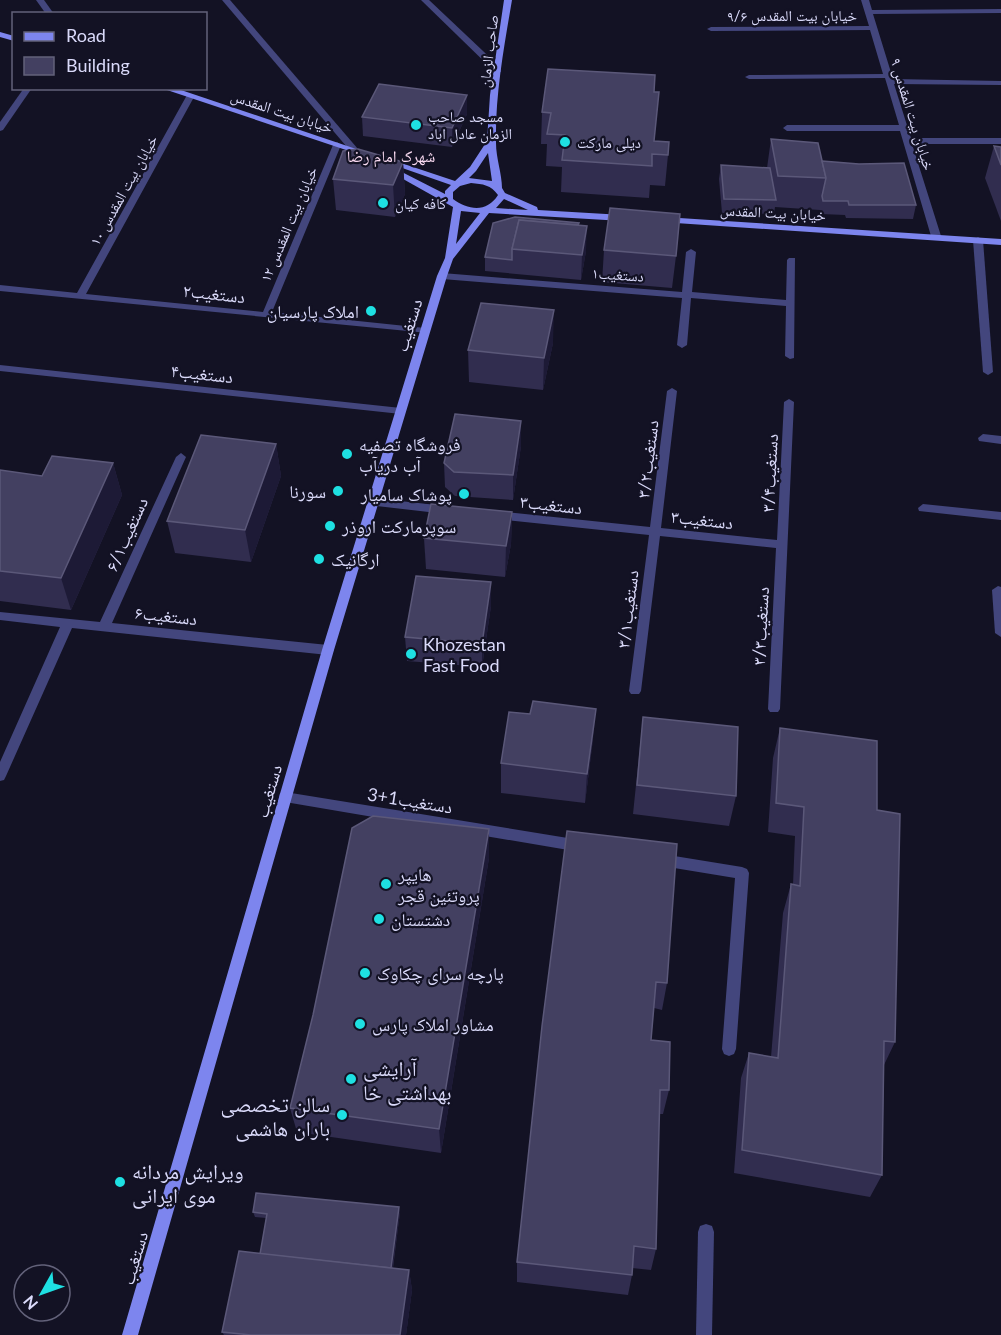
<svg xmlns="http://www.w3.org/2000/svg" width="1001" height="1335" font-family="Lato,'Noto Naskh Arabic',sans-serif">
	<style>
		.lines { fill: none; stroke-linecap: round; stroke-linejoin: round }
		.street { fill: #43467d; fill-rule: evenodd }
		.secondary { fill: #7d85ee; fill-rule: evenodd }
		.wall { fill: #312d4f }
		.shaded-wall { fill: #1d1a36 }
		.building { fill: #434061; stroke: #5b5879; stroke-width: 1.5 }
		.poi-dot { fill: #1ee0e2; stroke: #131224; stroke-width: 2 }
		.labels { text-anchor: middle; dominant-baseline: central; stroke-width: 4.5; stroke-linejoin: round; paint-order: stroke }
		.far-street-label { font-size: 15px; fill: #dadafa; stroke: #131224 }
		.far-poi-label { font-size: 15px; fill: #dadafa; stroke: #131224; text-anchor: start }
		.far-neighbourhood-label { font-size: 16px; fill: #fadbf2; stroke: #131224 }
		.street-label { font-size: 18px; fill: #dadafa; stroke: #131224 }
		.poi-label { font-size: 18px; fill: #dadafa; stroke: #131224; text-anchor: start }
		.near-poi-label { font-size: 21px; fill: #dadafa; stroke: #131224; text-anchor: start }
	</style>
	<rect width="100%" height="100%" fill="#131224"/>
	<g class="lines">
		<g class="street">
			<polygon points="36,0 44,0 54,14 46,14"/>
			<polygon points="222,0 230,0 358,149 358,153 352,153"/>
			<polygon points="421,0 429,0 501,68 501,72 495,72"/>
			<polygon points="861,0 869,0 872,10 1001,9 1001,13 873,14 893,79 1001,81 1001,85 894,84 911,138 1001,138 1001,144 912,144 941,236 939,238 936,239 931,236 900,131 787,131 783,128 787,125 899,125 885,78 749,79 745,77 749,75 883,74 870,30 711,31 707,29 711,27 869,26"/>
			<polygon points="24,88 32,88 3,130 0,131 0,122"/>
			<polygon points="187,95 194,97 86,294 263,312 333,145 337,142 341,145 272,312 425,328 430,331 428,333 0,291 0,285 77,293"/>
			<polygon points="978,237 983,240 993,372 988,375 983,372 973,240"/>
			<polygon points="691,249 696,252 692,292 786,300 787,260 789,258 795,258 794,358 790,359 785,356 786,306 691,298 687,345 682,348 677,345 682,298 442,279 437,276 442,273 682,292 686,252"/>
			<polygon points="0,365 401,408 406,411 401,414 0,371"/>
			<polygon points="672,388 677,391 661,528 777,540 784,402 789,399 794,402 780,709 778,712 770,712 768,709 776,548 660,536 641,691 639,694 631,694 629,691 649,535 496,519 490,515 496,511 650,527 667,391"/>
			<polygon points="983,434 1001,436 1001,444 979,441 978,438"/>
			<polygon points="181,453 186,457 112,623 328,645 332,647 334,650 332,653 328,655 72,628 6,776 4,780 0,781 0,762 60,627 0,620 0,612 100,622 176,457"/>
			<polygon points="372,498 446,506 451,510 446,514 368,505 367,502 368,499"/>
			<polygon points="923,504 1001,512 1001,520 919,511 918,508"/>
			<polygon points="998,586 1001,587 1001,637 995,633 992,590"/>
			<polygon points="285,792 580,840 585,842 587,846 585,850 580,852 285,802 280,801 279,797 280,793"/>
			<polygon points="662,854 742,867 747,869 749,873 736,1049 734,1054 729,1056 724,1054 722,1049 735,878 662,866 657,864 655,860 657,856"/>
			<polygon points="706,1224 712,1226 714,1232 712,1335 696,1335 698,1232 700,1226"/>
		</g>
		<g class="secondary">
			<path d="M504 0H512C504 47 495 95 496 143 496 158 502 174 502 188L505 193 537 207 538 210 623 215 628 218 623 221 489 213 453 259 447 276 334 650 138 1335H122L322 650 437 276 445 258 453 207 387 170 394 168 445 194V191L451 185 385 162 392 160 455 181 470 167 487 141 490 95ZM488 153 492 181 469 178 476 171ZM471 183C483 184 491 185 498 195 487 213 468 210 453 199V192L460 186ZM504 199 528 210 496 208ZM461 211 480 213 456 244Z"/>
			<polygon points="0,32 14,36 14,41 0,37"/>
			<polygon points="161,88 175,88 371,154 364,156"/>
			<polygon points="664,217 1001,239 1001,245 661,222 659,220"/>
		</g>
	</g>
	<g class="wall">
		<polygon points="654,92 654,141 668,155 665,186 650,185 649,198 561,192 562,167 546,166 547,144 541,144 542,112"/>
		<polygon points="467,114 452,147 363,136 362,117"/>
		<polygon points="771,139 916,205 913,219 846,218 845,215 821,214 820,210 775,207 774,214 722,213 719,179 721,165 767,168"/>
		<polygon points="994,146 1001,147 1001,221 985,178"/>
		<polygon points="403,162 405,194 395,217 336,210 333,179"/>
		<polygon points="579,226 586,251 581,280 485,271 485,257"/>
		<polygon points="604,250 676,256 672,288 602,282"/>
		<polygon points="553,343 543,390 469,382 468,350"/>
		<polygon points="276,444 281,476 251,562 175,553 167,521"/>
		<polygon points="521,446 513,500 455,496 445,487 444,463"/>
		<polygon points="113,463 122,495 71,610 0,601 0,470 42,476"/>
		<polygon points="512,512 511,544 505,577 426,569 424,538"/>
		<polygon points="491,606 482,667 407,661 405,637"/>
		<polygon points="643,717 736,796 729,826 633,814"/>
		<polygon points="780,728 877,810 895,1042 884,1065 882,1175 870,1197 734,1173 741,1078 749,1053 771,1057 783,913 791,884 793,885 795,836 768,832 773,758"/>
		<polygon points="593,739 585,803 501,793 501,763"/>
		<polygon points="489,829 489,858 441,1153 297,1132 290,1108"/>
		<polygon points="567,831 667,983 662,1010 654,1008 651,1040 669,1090 663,1114 659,1114 656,1249 651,1270 632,1268 632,1275 628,1295 517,1282 517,1262"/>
		<polygon points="253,1212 400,1212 393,1268 409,1270 412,1290 406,1335 224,1335 222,1332 260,1254 266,1218 255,1217"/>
	</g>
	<g class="shaded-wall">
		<polygon points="467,95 467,114 452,147 452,128"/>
		<polygon points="403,162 405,194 395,217 393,185"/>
		<polygon points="587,226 586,251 581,280 582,255"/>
		<polygon points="554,310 553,343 543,390 544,358"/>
		<polygon points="521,421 521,446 513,500 513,475"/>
		<polygon points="276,444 281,476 251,562 245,530"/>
		<polygon points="113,463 122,495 71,610 61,578"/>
		<polygon points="512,512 511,544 505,577 506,546"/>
		<polygon points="491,582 491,606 482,667 482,644"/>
		<polygon points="596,709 593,739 585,803 587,774"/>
		<polygon points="489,829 489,858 441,1153 439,1129"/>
		<polygon points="399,1207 400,1212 390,1286 389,1282"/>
		<polygon points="409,1270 412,1290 406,1335 400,1335"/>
	</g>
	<g class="building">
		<polygon points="548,69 655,75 654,92 659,92 654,141 669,142 668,155 652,154 652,166 562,160 565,135 547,134 551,113 542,112"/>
		<polygon points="379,84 467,95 452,128 362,117"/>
		<polygon points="771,139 818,143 826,178 778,176"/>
		<polygon points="994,146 1001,147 1001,165"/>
		<polygon points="358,149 403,162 393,185 333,179 343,151"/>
		<polygon points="822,161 859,164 904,163 916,205 849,205 848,201 823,201 822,196 826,178"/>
		<polygon points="721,165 770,168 776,200 724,199"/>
		<polygon points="610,208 680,214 676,256 604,250"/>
		<polygon points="515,217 579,223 578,225 519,220 512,249 512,260 485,257 493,223"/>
		<polygon points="519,220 587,226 582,255 512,249"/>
		<polygon points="481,303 554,310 544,358 468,350"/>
		<polygon points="455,414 521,421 513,475 454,472 444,463"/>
		<polygon points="201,435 276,444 245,530 167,521"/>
		<polygon points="52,456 113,463 61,578 0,571 0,470 42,476"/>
		<polygon points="431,504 512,512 506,546 424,538"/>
		<polygon points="416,576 491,582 482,644 405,637"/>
		<polygon points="533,701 596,709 587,774 501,763 509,712 530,714"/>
		<polygon points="643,717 738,727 736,796 637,785"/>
		<polygon points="780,728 877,741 877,810 900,814 895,1042 884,1041 882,1175 742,1150 749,1053 778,1058 791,884 800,886 804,807 776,803"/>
		<polygon points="373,816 489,829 439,1129 290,1108 313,1015 352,828"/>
		<polygon points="567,831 677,844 667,983 656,982 651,1040 670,1042 669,1090 660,1090 656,1249 634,1246 632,1275 517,1262 542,1026"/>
		<polygon points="256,1193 399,1207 391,1268 260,1254 267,1214 253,1212"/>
		<polygon points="239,1251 409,1270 400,1335 251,1335 222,1332"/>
	</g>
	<g class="poi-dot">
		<circle cx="416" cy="125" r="6"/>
		<circle cx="565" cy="142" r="6"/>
		<circle cx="383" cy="203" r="6"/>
		<circle cx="371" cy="311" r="6"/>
		<circle cx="347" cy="454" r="6"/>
		<circle cx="338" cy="491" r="6"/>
		<circle cx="464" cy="494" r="6"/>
		<circle cx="330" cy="526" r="6"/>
		<circle cx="319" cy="559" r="6"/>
		<circle cx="411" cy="654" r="6"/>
		<circle cx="386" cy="884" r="6"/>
		<circle cx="379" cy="919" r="6"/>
		<circle cx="365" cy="973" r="6"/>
		<circle cx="360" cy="1024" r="6"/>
		<circle cx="351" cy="1079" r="6"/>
		<circle cx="342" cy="1115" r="6"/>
		<circle cx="120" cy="1182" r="6"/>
	</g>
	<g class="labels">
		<g class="far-street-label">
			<text x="792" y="15">خیابان بیت المقدس ۹/۶</text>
			<text transform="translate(488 51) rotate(-83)">صاحب الزمان</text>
			<text transform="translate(282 111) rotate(18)">خیابان بیت المقدس</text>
			<text transform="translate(913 114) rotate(73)">خیابان بیت المقدس ۹</text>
			<text transform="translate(123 190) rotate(-61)">خیابان بیت المقدس ۱۰</text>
			<text transform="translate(773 212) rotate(3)">خیابان بیت المقدس</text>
			<text transform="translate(288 224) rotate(-67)">خیابان بیت المقدس ۱۲</text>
			<text transform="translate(618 274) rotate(4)">دستغیب۱</text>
		</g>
		<g class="far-poi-label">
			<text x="428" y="116">مسجد صاحب<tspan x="428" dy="17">الزمان عادل اباد</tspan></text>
			<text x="577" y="142">دیلی مارکت</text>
			<text x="395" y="203">کافه کیان</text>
		</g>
		<g class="far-neighbourhood-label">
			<text x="391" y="155">شهرک امام رضا</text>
		</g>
		<g class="street-label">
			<text transform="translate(214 293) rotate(6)">۲دستغیب</text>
			<text transform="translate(408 325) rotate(-73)">دستغیب</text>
			<text transform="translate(202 373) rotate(6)">دستغیب۴</text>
			<text transform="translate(647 459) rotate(-83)">۳/۲دستغیب</text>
			<text transform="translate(769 473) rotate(-87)">۳/۴دستغیب</text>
			<text transform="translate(551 504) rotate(6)">دستغیب۳</text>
			<text transform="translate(702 519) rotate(6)">۳دستغیب</text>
			<text transform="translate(126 534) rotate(-66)">دستغیب۶/۱</text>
			<text transform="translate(627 609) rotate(-83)">۳/۱دستغیب</text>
			<text transform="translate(166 615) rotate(6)">دستغیب۶</text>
			<text transform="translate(760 626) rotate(-87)">۳/۳دستغیب</text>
			<text transform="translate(268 791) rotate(-74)">دستغیب</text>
			<text transform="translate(410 800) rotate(9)">3+1دستغیب</text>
			<text transform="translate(134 1258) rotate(-74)">دستغیب</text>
		</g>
		<g class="poi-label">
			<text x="359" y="311" text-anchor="end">املاک پارسیان</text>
			<text x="359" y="444">فروشگاه تصفیه<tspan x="359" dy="21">آب دریآب</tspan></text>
			<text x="326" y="491" text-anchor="end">سورنا</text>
			<text x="452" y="494" text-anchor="end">پوشاک سامیار</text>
			<text x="342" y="526">سوپرمارکت اروذر</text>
			<text x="331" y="559">ارگانیک</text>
			<text x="423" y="644">Khozestan<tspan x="423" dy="21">Fast Food</tspan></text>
			<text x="398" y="874">هایپر<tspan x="398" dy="21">پروتئین قجر</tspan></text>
			<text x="391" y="919">دشتستان</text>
			<text x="377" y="973">پارچه سرای چکاوک</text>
			<text x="372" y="1024">مشاور املاک پارس</text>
		</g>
		<g class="near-poi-label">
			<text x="363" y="1067">آرایشی<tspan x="363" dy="24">بهداشتی خا</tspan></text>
			<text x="330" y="1103" text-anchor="end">سالن تخصصی<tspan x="330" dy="24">باران هاشمی</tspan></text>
			<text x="132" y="1170">ویرایش مردانه<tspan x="132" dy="24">موی ایرانی</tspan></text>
		</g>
	</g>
	<rect x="12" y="12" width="195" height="78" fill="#131224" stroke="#63627a" stroke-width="1.5"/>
	<rect x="24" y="32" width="30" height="9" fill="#7d85ee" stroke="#63627a" stroke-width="1.5"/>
	<text x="66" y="42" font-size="18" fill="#dadafa">Road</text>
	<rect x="24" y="57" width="30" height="18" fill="#434061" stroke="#63627a" stroke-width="1.5"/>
	<text x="66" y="72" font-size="18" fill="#dadafa">Building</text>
	<g transform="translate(42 1293) rotate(230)"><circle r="28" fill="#131224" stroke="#63627a" stroke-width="1.5"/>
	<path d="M0-4.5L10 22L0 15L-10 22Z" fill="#1ee0e2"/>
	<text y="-9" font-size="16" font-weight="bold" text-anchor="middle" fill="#dadafa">N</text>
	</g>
</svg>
